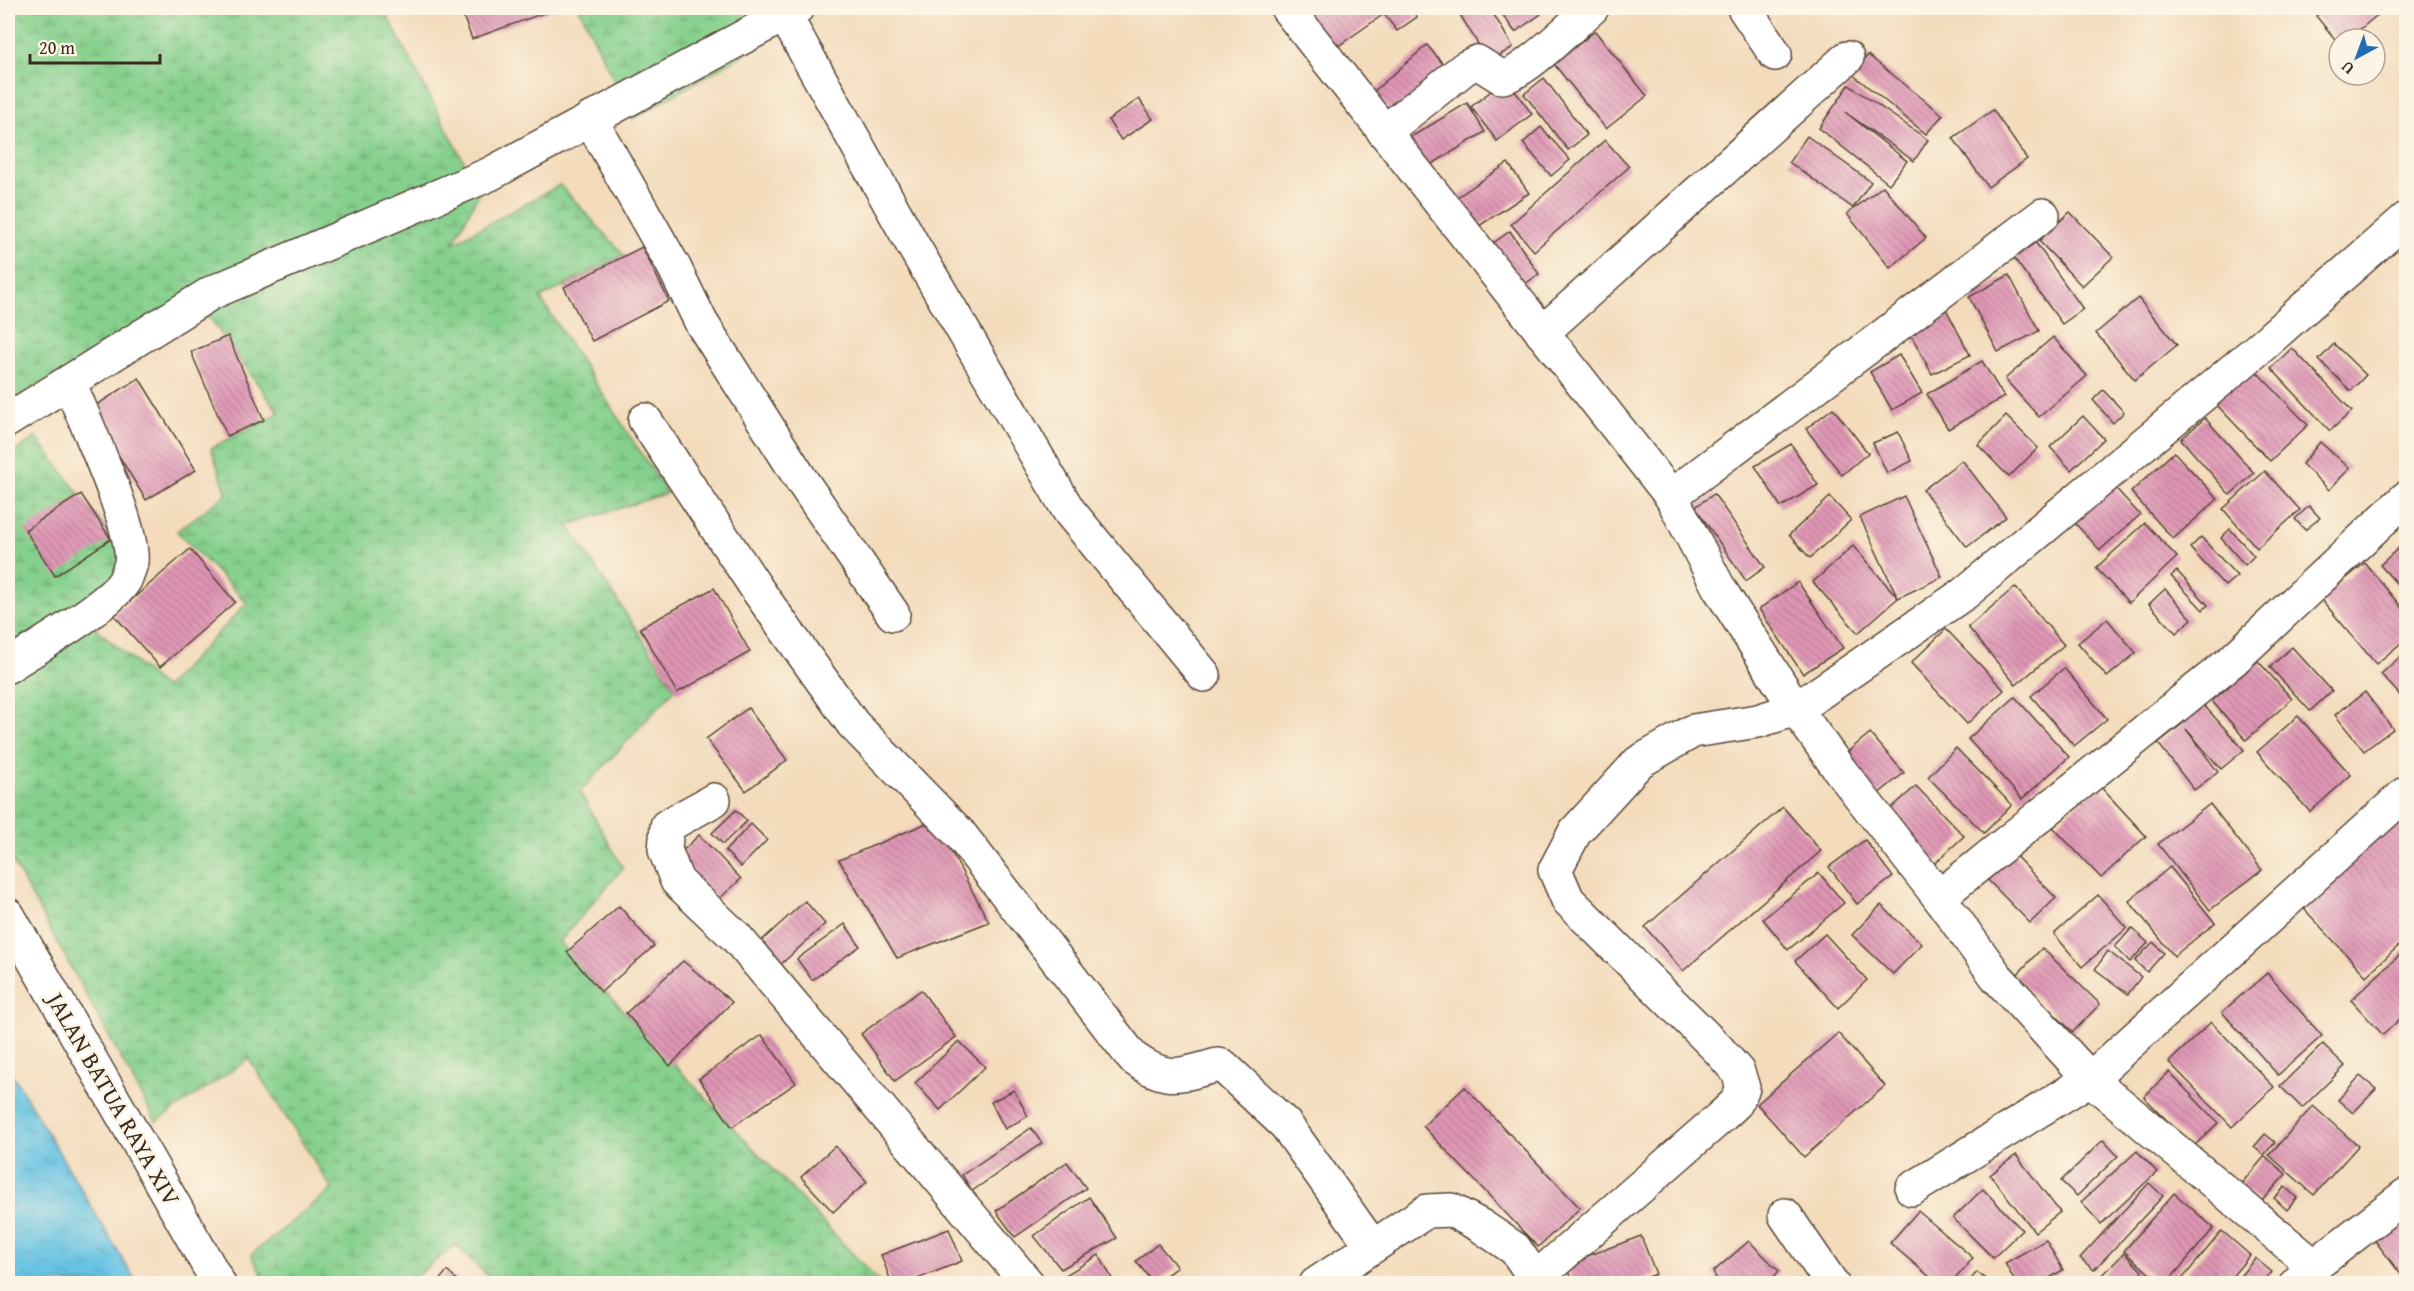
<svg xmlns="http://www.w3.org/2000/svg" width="2414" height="1291" font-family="'Gentium Book Plus',serif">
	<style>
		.wetland { fill: url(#wetland-marsh); stroke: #607d56; stroke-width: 1.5 }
		.water { fill: url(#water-ripples); stroke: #507680; stroke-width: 1.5 }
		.building { fill: url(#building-back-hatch) }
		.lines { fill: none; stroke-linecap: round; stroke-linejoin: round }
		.minor-casing { stroke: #574536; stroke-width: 36 }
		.minor { stroke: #fff; stroke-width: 33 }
		.labels { text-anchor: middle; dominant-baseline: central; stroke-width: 5; stroke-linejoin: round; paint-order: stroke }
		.street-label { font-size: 24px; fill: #3b2a1e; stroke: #fcf5e5 }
	</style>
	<defs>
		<pattern id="wetland-marsh" width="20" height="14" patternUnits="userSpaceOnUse" patternTransform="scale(1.5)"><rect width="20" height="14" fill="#85d08d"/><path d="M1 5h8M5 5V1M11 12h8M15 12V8" fill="none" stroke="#6ea973"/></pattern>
		<pattern id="water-ripples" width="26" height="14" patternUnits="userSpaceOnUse" patternTransform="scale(1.5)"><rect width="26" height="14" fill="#65c2e3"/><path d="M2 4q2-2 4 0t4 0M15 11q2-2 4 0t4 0" fill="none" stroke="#549eb7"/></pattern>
		<pattern id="building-back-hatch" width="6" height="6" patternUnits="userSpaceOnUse" patternTransform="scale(1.5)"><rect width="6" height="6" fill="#df96b5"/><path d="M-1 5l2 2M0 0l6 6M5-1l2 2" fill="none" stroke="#b67b93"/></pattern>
	</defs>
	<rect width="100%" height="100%" fill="#fcf5e5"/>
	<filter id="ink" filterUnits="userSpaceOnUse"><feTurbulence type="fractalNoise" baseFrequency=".0167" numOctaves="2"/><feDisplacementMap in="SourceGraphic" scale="12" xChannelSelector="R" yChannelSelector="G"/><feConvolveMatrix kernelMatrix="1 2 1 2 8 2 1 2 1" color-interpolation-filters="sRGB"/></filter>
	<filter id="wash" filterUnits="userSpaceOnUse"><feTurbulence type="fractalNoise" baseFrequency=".008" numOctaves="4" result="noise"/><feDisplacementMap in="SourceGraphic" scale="24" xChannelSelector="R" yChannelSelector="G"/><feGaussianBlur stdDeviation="1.35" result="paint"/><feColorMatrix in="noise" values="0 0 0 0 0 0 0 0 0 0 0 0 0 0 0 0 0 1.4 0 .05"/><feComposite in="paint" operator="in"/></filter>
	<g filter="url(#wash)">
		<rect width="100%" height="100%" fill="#f3dbbb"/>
		<g class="wetland">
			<polygon points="8,8 383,8 480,192 453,243 560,185 624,255 540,298 667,493 568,525 675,689 580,792 623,868 559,942 880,1283 495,1283 456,1245 407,1283 267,1283 251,1255 332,1189 249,1059 156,1122 8,853 8,457 36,437 134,566 77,612 165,688 247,603 177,531 227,494 211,448 279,413 209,317 154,339 8,421"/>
			<polygon points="579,8 822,8 633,119"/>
		</g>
		<polygon class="water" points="8,1067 137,1283 8,1283"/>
		<g id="blocks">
			<g class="building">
				<polygon points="460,8 554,8 555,9 472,39"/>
				<polygon points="1299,8 1323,8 1317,13 1325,8 1411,8 1417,17 1397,31 1384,14 1331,51"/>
				<polygon points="1456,8 1490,8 1513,47 1489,62"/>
				<polygon points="1498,8 1537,8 1541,14 1515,32"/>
				<polygon points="2327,8 2386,8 2348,39 2339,39 2339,44 2316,16"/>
				<polygon points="1595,31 1647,96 1606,129 1554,64"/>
				<polygon points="1427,45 1448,70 1394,116 1373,92"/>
				<polygon points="1868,55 1943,115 1926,134 1852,74"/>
				<polygon points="1544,78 1587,135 1568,150 1524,94"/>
				<polygon points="1506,79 1532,114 1497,141 1471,107"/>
				<polygon points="1849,85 1928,140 1914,161 1845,112 1907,161 1889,184 1819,128"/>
				<polygon points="1139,99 1153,119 1121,140 1108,120"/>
				<polygon points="1467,103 1485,132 1419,172 1401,143"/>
				<polygon points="1993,110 2027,159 1988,187 1953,138"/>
				<polygon points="1541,127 1570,160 1551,176 1523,143"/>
				<polygon points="1807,136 1871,182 1853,208 1789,162"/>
				<polygon points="1605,140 1629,167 1534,251 1511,224"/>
				<polygon points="1508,163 1529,193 1467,234 1447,204"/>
				<polygon points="1883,186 1926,238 1890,268 1847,214"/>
				<polygon points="2070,212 2113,257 2082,286 2039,241"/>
				<polygon points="1510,231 1539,274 1522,286 1492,244"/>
				<polygon points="2028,232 2083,309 2062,324 2006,247"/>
				<polygon points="642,247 669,301 592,341 564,287"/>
				<polygon points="2009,275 2039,331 1998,352 1969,297"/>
				<polygon points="2138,298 2177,345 2135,380 2096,333"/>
				<polygon points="1946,309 1970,355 1932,374 1908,329"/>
				<polygon points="228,336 264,420 227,436 191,352"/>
				<polygon points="2053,337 2087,376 2039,417 2005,379"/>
				<polygon points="2334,344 2366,375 2351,391 2319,360"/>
				<polygon points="2292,348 2352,411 2330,431 2271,368"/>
				<polygon points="1899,355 1922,393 1892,410 1870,372"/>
				<polygon points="1982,361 2004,397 1948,429 1927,394"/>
				<polygon points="2251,366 2308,425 2270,461 2214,402"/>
				<polygon points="139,378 196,470 146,500 90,409"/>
				<polygon points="2103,390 2124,412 2113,423 2093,400"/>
				<polygon points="1833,408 1868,453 1842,475 1806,429"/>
				<polygon points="2006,416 2038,448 2009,477 1978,445"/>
				<polygon points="2083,416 2104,439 2071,470 2050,447"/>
				<polygon points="2205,418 2254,473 2230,495 2181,439"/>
				<polygon points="1898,432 1912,461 1887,473 1873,443"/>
				<polygon points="2320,442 2350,468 2329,490 2302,464"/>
				<polygon points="1791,444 1818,485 1781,507 1755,466"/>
				<polygon points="2174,452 2218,499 2173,539 2131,492"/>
				<polygon points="1962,460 2006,517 1967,547 1923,490"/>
				<polygon points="2265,471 2300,510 2257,548 2223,509"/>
				<polygon points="2112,484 2140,515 2100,550 2072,520"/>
				<polygon points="81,494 111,539 55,576 25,530"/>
				<polygon points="1714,494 1765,567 1746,581 1695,507"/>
				<polygon points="1904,496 1942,577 1898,598 1860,517"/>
				<polygon points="1830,497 1851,520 1810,558 1789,535"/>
				<polygon points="2309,506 2320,518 2305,530 2295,519"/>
				<polygon points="2145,523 2177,557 2129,603 2096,568"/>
				<polygon points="2230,529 2254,556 2245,565 2221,538"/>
				<polygon points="2201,537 2237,576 2225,586 2190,548"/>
				<polygon points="2406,541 2406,594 2380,565"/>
				<polygon points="1853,546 1898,598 1858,633 1813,582"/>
				<polygon points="190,549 235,602 160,667 114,615"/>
				<polygon points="2365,563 2406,613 2406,639 2376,664 2321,599"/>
				<polygon points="2177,571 2208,605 2203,610 2171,576"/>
				<polygon points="1798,582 1843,648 1803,674 1759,609"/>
				<polygon points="2015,587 2064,645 2016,685 1968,627"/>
				<polygon points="714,588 750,652 677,693 640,628"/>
				<polygon points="2165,589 2192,619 2176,633 2149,604"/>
				<polygon points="2107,619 2136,653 2107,677 2078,643"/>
				<polygon points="1946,629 2004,690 1967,724 1911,663"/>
				<polygon points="2292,647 2332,691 2310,711 2270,667"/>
				<polygon points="2402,655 2406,660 2406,702 2381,674"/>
				<polygon points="2258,661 2292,699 2246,740 2212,701"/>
				<polygon points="2064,668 2107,719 2074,746 2031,696"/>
				<polygon points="2365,692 2393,729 2364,751 2335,715"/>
				<polygon points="2015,697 2069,757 2022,799 1968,739"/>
				<polygon points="2201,702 2244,750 2221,769 2186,729 2218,772 2194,790 2158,743 2182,724 2179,721"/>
				<polygon points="748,708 787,760 746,791 706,739"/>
				<polygon points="2298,716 2351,775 2310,812 2257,752"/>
				<polygon points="1870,733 1904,773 1872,799 1839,759"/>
				<polygon points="1956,748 2012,805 1984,833 1928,777"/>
				<polygon points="2099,785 2146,836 2101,878 2053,827"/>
				<polygon points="1916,786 1964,836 1932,866 1884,815"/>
				<polygon points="2210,804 2262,870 2210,910 2158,844"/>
				<polygon points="1783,807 1821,851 1683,971 1645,927"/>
				<polygon points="736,810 747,821 723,844 712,833"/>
				<polygon points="2393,811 2406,826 2406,939 2366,976 2296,900"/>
				<polygon points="934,820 989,922 897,958 839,860"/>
				<polygon points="751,824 767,840 741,867 725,851"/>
				<polygon points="699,835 741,879 718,900 677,856"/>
				<polygon points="1865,840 1893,877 1857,904 1829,867"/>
				<polygon points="2008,848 2056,898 2030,923 1982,874"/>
				<polygon points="2170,867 2215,923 2174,956 2129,901"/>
				<polygon points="1819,873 1844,903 1788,950 1763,919"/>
				<polygon points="2098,895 2127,928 2082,967 2054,934"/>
				<polygon points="805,901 825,924 778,967 758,944"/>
				<polygon points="1881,905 1922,944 1893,974 1852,935"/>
				<polygon points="619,906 654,946 601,992 567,952"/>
				<polygon points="845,924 860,946 812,980 797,959"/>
				<polygon points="2132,928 2148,943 2130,962 2115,947"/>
				<polygon points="1825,934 1867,980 1838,1008 1795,961"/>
				<polygon points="2153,942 2164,953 2147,972 2135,961"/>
				<polygon points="2042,948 2100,1004 2073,1032 2015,977"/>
				<polygon points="2108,951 2141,977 2128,994 2095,969"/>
				<polygon points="2404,951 2406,954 2406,1013 2383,1035 2351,1000"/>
				<polygon points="683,961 732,1002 670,1066 626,1013"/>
				<polygon points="2267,973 2322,1036 2278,1075 2222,1012"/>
				<polygon points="921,990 956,1037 895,1081 861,1034"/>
				<polygon points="2211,1022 2274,1087 2232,1127 2169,1062"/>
				<polygon points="1838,1033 1885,1086 1804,1157 1757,1104"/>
				<polygon points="762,1035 796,1083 732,1127 699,1079"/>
				<polygon points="959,1041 985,1067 940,1110 915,1083"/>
				<polygon points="2323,1044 2345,1066 2302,1108 2280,1086"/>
				<polygon points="2169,1072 2218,1123 2193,1147 2144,1097"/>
				<polygon points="2360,1076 2376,1089 2353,1113 2338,1100"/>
				<polygon points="1465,1087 1580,1208 1538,1247 1423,1126"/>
				<polygon points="1014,1090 1028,1116 1005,1129 991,1102"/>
				<polygon points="2313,1106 2358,1146 2314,1195 2269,1155"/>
				<polygon points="1031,1128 1042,1143 972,1191 962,1175"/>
				<polygon points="2265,1134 2275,1142 2264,1155 2254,1147"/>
				<polygon points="2103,1140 2118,1156 2077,1196 2061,1181"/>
				<polygon points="835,1146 867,1182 833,1212 801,1177"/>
				<polygon points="2137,1151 2157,1172 2101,1224 2081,1202"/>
				<polygon points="2016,1155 2060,1212 2035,1232 1990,1175"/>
				<polygon points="2265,1156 2286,1174 2260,1203 2240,1185"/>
				<polygon points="1067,1162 1086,1188 1015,1237 996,1211"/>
				<polygon points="2149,1183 2163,1196 2094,1270 2080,1258"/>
				<polygon points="2285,1187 2297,1198 2287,1210 2274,1198"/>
				<polygon points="1983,1189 2022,1230 1993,1258 1953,1218"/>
				<polygon points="2174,1193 2214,1228 2166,1284 2161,1284 2124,1251"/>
				<polygon points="1089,1197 1117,1238 1061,1269 1034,1236"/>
				<polygon points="2406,1207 2406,1281 2369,1233"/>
				<polygon points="1918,1211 1973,1258 1951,1284 1938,1284 1890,1243"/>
				<polygon points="949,1229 962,1261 905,1284 892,1284 881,1255"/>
				<polygon points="2222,1231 2250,1255 2226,1284 2178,1284"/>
				<polygon points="1641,1236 1656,1274 1630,1284 1574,1284 1566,1264"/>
				<polygon points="2046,1240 2063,1270 2040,1284 2016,1284 2005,1263"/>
				<polygon points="1749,1241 1779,1271 1768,1284 1719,1284 1713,1272"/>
				<polygon points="1158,1244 1177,1267 1154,1284 1136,1261"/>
				<polygon points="2124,1253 2155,1284 2102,1284 2098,1280"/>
				<polygon points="1099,1255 1115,1284 1059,1284 1057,1280"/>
				<polygon points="2255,1258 2272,1272 2262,1284 2234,1284"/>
				<polygon points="447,1271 461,1284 436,1284"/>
				<polygon points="1977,1272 1991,1284 1967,1284"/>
			</g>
		</g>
	</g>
	<g filter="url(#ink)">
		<use href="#blocks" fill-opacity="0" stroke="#574536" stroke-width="1.5"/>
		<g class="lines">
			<g class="minor-casing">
				<g id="minor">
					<polyline points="1287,8 1671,496 1719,588 1796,709 1839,769 1939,897 1996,976 2090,1079 2314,1266"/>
					<polyline points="1744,8 1775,54"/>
					<polyline points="784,14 914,247 1069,511 1204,675"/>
					<polyline points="590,119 674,267 701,322 802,481 893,614"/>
					<path d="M1384 132 1465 68 1477 62 1501 77C1521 77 1574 23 1592 8"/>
					<polyline points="1542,333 1847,58"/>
					<polyline points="8,420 211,293 490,174 797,8"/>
					<path d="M645 420 759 592 853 724 960 834 1133 1058C1168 1083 1181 1075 1218 1065L1223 1066 1286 1125 1372 1246"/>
					<polyline points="1671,496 2043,215"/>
					<path d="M8 666C34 649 112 604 125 580 127 575 130 567 131 563 136 530 83 417 69 382"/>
					<polyline points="714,800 667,826 665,850 677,881 736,937 1028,1284"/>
					<polyline points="1939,897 2233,660 2406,498"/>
					<polyline points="8,915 219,1284"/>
					<polyline points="1912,1189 2090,1079 2406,793"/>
					<polyline points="1785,1215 1832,1284"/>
					<polyline points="1535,1279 1722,1116 1736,1103 1743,1088 1738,1072 1718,1049 1568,900 1555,870 1575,832 1639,762 1693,731 1758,721 1796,709 1965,593 2258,349 2406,219"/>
					<polyline points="1316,1284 1427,1211 1451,1210 1481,1226 1515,1249 1539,1284"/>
					<polyline points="2296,1284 2314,1266 2406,1195"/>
				</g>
			</g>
			<use href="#minor" class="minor"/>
		</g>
	</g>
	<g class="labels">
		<g class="street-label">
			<text transform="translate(114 1099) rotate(60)">JALAN BATUA RAYA XIV</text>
		</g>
	</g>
	<rect width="2414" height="1291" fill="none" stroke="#fcf5e5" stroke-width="30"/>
	<g transform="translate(2357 57) rotate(221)"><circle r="28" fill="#fcf5e5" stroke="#afa495" stroke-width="1.5"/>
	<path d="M0-4.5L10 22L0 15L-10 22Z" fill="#1f6fb2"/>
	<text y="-9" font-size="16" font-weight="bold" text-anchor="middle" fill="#3b2a1e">U</text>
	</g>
	<path d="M30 54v9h130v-9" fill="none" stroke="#3b2a1e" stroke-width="3"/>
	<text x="39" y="54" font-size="18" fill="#3b2a1e" stroke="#fcf5e5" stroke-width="4.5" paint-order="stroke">20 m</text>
</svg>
